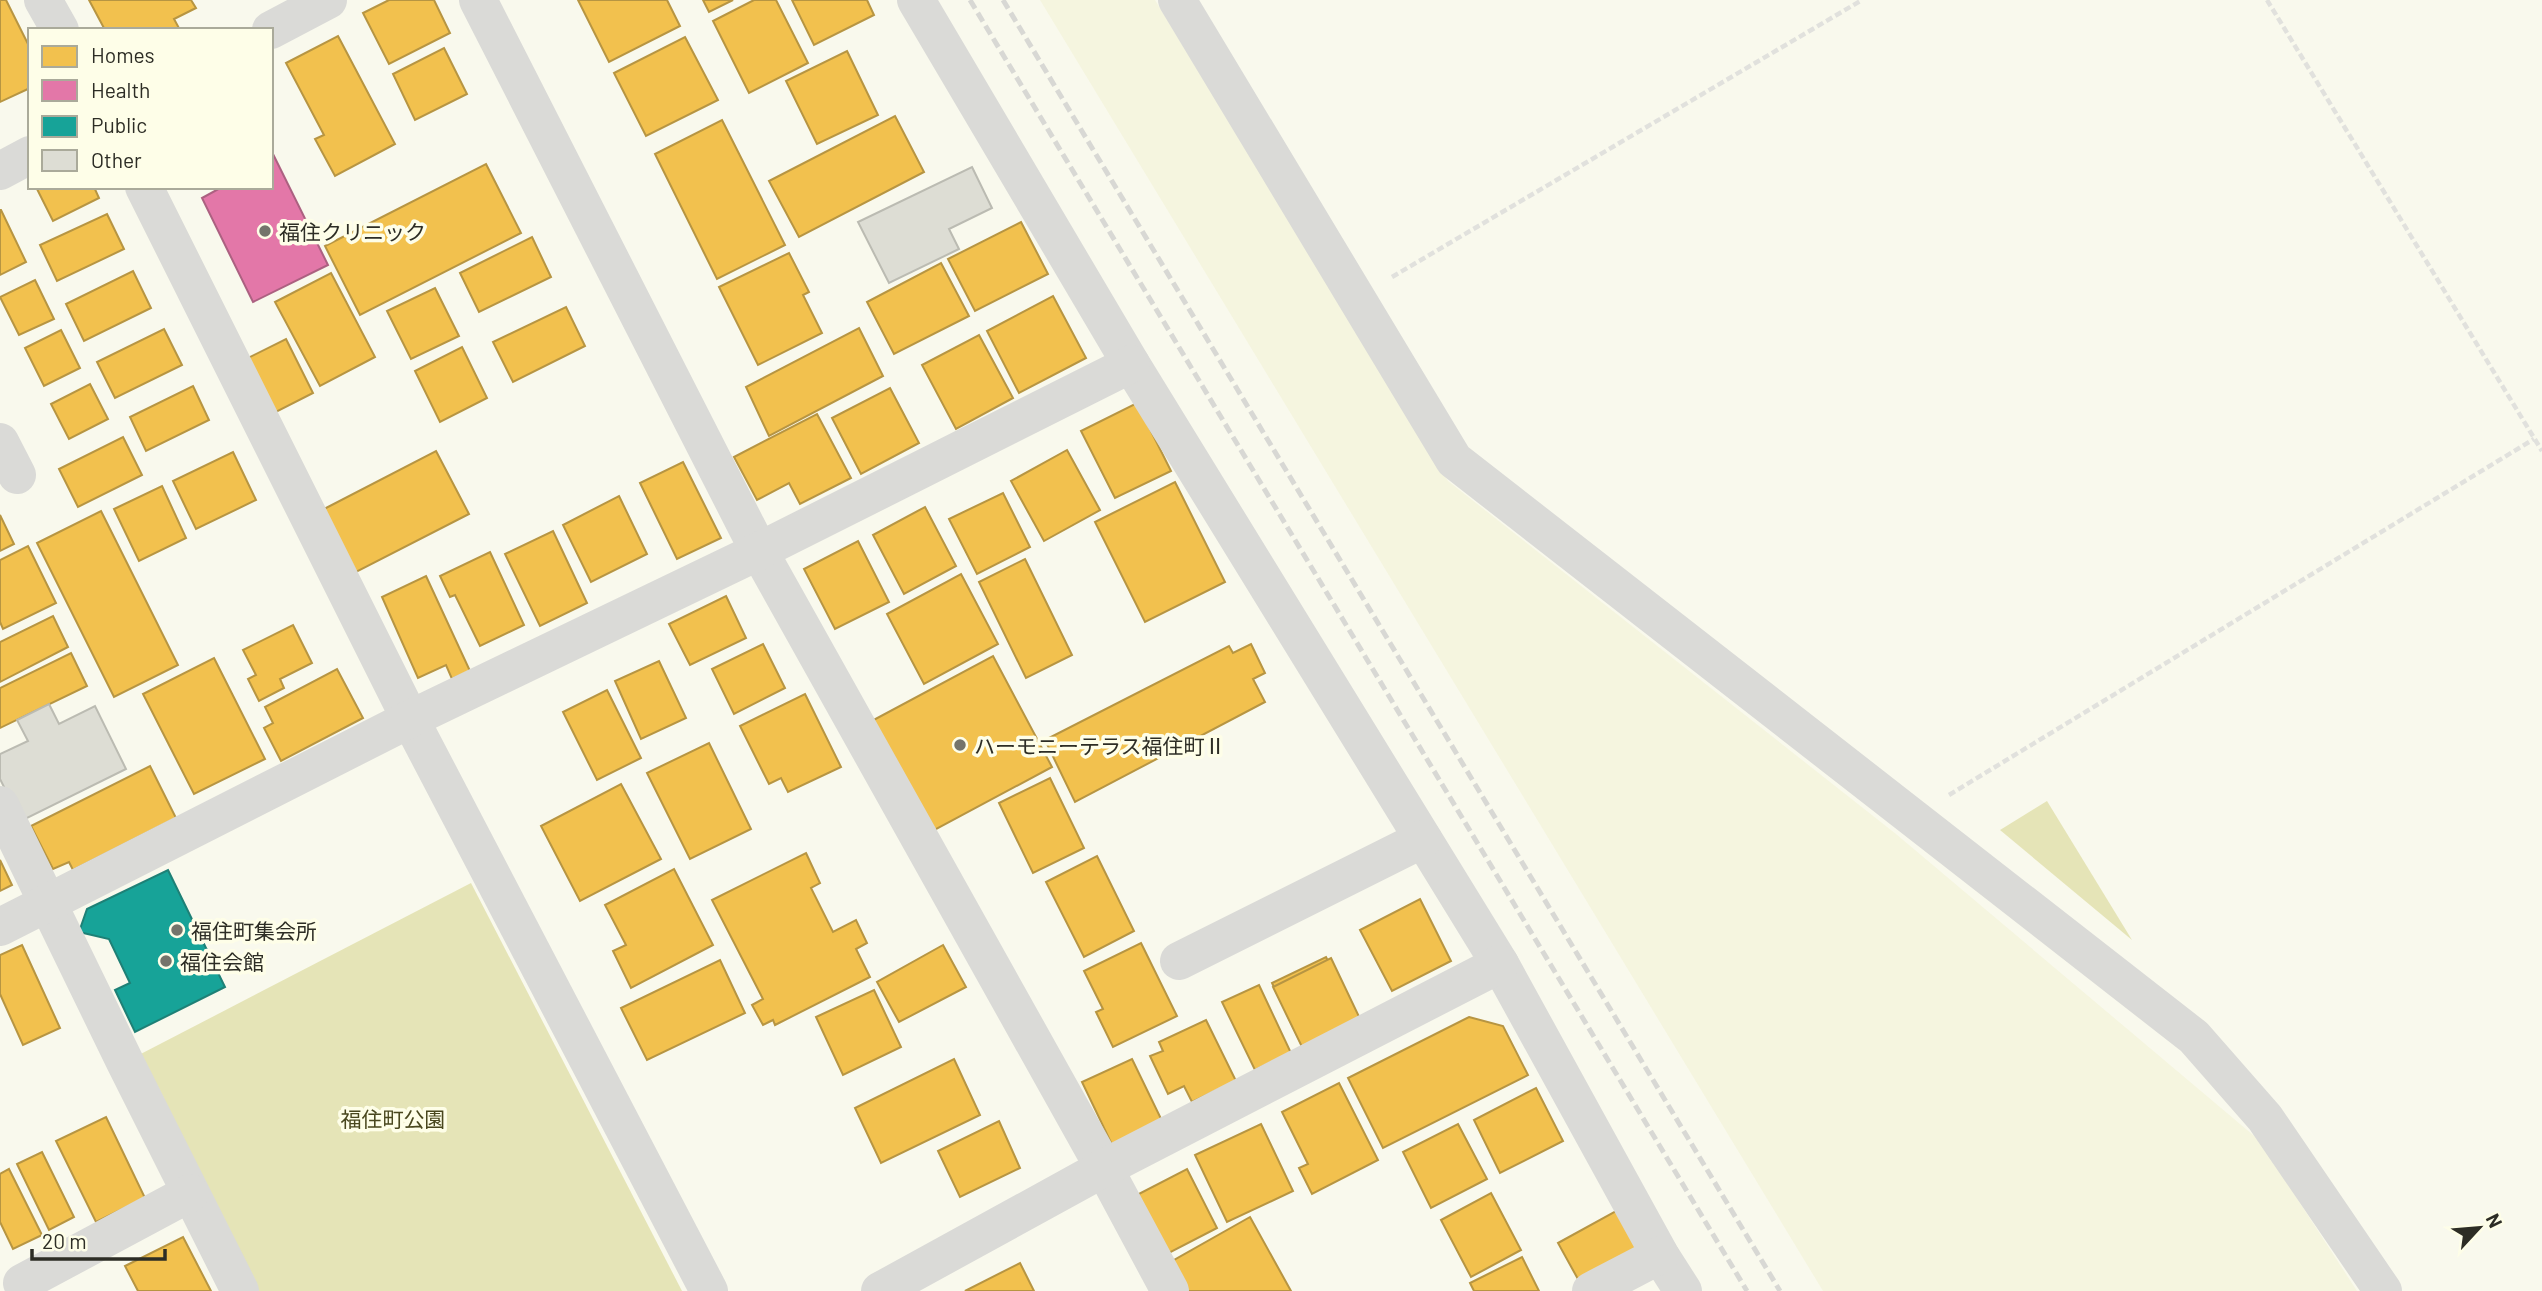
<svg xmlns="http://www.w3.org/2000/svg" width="2542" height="1291" font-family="Barlow,'Noto Sans JP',sans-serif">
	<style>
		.built { fill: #f5f5df }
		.green { fill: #e5e4b7 }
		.homes { fill: #f2c14e; stroke: #b79542; stroke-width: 2 }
		.health { fill: #e377a8; stroke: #ac6181; stroke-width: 2 }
		.public { fill: #17a398; stroke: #1e8076; stroke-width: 2 }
		.building { fill: #ddddd4; stroke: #bbbbb2; stroke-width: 2 }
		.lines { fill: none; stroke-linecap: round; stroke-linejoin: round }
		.path { stroke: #e1e1dd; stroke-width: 4.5; stroke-dasharray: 7 3.5; stroke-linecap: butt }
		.minor { stroke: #dadad7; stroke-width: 38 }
		.rail { stroke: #d8d8d4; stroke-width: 5; stroke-dasharray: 10 5; stroke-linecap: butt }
		.poi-dot { fill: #74746b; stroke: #fefee8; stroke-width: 2.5 }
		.labels { text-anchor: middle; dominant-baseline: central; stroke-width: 7; stroke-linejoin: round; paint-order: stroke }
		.poi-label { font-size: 21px; fill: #2d2d25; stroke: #fefee8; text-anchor: start }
		.park-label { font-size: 21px; fill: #49471e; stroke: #fefee8 }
	</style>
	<rect width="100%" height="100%" fill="#f9f9ed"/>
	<polygon class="built" points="1040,0 1155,0 1448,481 1896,834 2259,1140 2357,1291 1823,1291"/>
	<g class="green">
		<polygon points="2047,801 2132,940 2000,830"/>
		<polygon points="471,883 682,1291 253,1291 133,1058"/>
	</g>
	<g class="homes">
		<polygon points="0,0 6,0 30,48 30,88 0,102"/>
		<polygon points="89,0 191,0 196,8 174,19 180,30 105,30"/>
		<polygon points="389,0 434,0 450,33 389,64 363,13"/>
		<polygon points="578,0 667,0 680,26 609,62"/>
		<polygon points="703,0 733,0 709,12"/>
		<polygon points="754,0 776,0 808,63 749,93 713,21"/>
		<polygon points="792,0 867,0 874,15 814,45"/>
		<polygon points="338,36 395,144 335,176 315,139 324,135 286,63"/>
		<polygon points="685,37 718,100 646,136 614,73"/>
		<polygon points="444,48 467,94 415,120 393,74"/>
		<polygon points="847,51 878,115 817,144 786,81"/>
		<polygon points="895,116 924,172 799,237 769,181"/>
		<polygon points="722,120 785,245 717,279 655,154"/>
		<polygon points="486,164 521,233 360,315 325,246"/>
		<polygon points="36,187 94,187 99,198 53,221"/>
		<polygon points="1,210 26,262 0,275 0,210"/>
		<polygon points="107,214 124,249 57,281 40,245"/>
		<polygon points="1021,222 1048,274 975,311 948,259"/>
		<polygon points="532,237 551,277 479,312 460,273"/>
		<polygon points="789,253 809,292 803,295 822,333 758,365 719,287"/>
		<polygon points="941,263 969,316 894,354 867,302"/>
		<polygon points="133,271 151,308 84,341 66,304"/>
		<polygon points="331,273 375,357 320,386 275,302"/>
		<polygon points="35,280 54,319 19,335 0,297"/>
		<polygon points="435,288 459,336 411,359 387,311"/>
		<polygon points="1053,296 1086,358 1019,393 987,331"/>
		<polygon points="566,307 585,346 513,382 493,342"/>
		<polygon points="859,328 883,376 769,436 746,387"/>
		<polygon points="164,329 182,365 115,398 97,362"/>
		<polygon points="61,330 80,368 44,386 25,348"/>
		<polygon points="979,335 1013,398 956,429 922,365"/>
		<polygon points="286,339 313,393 268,416 240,362"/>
		<polygon points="462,347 487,398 440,422 415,371"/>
		<polygon points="90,384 108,419 69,439 51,404"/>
		<polygon points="193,386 209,420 146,451 130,417"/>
		<polygon points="890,388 919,443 861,474 832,418"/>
		<polygon points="1137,403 1171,471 1115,498 1081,431"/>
		<polygon points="817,414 851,478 800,504 789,483 757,500 734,457"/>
		<polygon points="123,437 142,475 78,507 59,469"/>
		<polygon points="1067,450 1100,510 1044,541 1011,481"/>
		<polygon points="436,451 469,514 356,572 324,509"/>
		<polygon points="233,452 256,500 196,529 173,481"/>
		<polygon points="683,462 721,538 677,559 640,483"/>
		<polygon points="1175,482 1225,582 1145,622 1095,522"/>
		<polygon points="162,486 186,538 139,561 114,509"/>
		<polygon points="1003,493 1030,547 977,574 949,519"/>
		<polygon points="619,496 647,554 591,582 563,525"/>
		<polygon points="925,507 956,566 904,594 873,535"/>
		<polygon points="101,511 178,665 114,697 37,543"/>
		<polygon points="0,515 14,544 0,551"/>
		<polygon points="553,531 587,603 540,626 505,554"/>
		<polygon points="858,541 889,602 835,629 804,569"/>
		<polygon points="28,546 56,603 3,629 0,622 0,560"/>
		<polygon points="490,552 524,625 480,646 455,595 450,597 440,576"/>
		<polygon points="1025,559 1072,655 1026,678 979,582"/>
		<polygon points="961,574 998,644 924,684 887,614"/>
		<polygon points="426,576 470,671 452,679 446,665 418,678 382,597"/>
		<polygon points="726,596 746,638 690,665 669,624"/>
		<polygon points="53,616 68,647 0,682 0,642"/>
		<polygon points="293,625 312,663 280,679 284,688 259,701 248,679 256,675 243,650"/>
		<polygon points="763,644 785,688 734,714 712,669"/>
		<polygon points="1251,644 1265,673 1253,679 1265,702 1075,802 1045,740 1229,646 1233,653"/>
		<polygon points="71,653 87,686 0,728 0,688"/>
		<polygon points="993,656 1052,767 927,834 868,723"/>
		<polygon points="214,658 265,759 194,794 143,694"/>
		<polygon points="659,661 686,718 641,739 615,681"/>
		<polygon points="337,669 363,718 281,761 264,728 273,723 265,707"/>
		<polygon points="607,690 641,758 597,780 563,712"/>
		<polygon points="805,694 841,767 788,792 781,778 769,784 740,726"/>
		<polygon points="709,743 751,829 690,859 647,773"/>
		<polygon points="150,766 176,818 73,870 69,862 53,869 31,826"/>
		<polygon points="1050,778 1084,848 1033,873 999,803"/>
		<polygon points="621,784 661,859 580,901 541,826"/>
		<polygon points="806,853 820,883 811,888 833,932 856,920 867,943 856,949 870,977 775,1025 773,1020 763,1025 752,1005 763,999 712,900"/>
		<polygon points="1097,856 1134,931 1084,957 1046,882"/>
		<polygon points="0,860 12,885 0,891"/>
		<polygon points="674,869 713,945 631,988 613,951 626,945 605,905"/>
		<polygon points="1420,899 1451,961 1392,991 1360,930"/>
		<polygon points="1141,943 1177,1016 1113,1047 1096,1012 1103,1009 1084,971"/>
		<polygon points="22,945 60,1028 23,1045 0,994 0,955"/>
		<polygon points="943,945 966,987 899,1022 877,982"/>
		<polygon points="1326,957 1358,1024 1304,1050 1272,983"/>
		<polygon points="1331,958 1362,1023 1304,1051 1273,987"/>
		<polygon points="720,960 745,1013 647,1060 621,1008"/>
		<polygon points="1259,985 1291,1053 1255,1070 1222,1002"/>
		<polygon points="874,990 901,1047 843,1075 816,1017"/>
		<polygon points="1469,1017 1503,1026 1528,1075 1383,1148 1348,1078"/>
		<polygon points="1206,1020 1236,1081 1192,1102 1184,1086 1168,1094 1150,1056 1163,1051 1159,1042"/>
		<polygon points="954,1059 980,1115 881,1163 855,1108"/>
		<polygon points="1132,1059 1165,1127 1115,1151 1082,1082"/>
		<polygon points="1339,1083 1378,1160 1312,1194 1299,1168 1308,1164 1282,1112"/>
		<polygon points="1536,1088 1563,1141 1500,1173 1474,1120"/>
		<polygon points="106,1117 145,1198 96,1222 56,1141"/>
		<polygon points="999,1121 1020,1168 960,1197 938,1151"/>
		<polygon points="1261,1124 1293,1191 1227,1222 1195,1155"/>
		<polygon points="1458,1124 1487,1179 1431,1208 1403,1152"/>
		<polygon points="42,1152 74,1217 49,1230 17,1164"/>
		<polygon points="9,1169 42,1235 13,1249 0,1222 0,1174"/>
		<polygon points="1187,1169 1217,1228 1163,1256 1133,1197"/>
		<polygon points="1491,1193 1521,1250 1471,1277 1441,1220"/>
		<polygon points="1616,1211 1642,1258 1584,1290 1558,1243"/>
		<polygon points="1250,1217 1291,1291 1173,1291 1160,1268"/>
		<polygon points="183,1237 211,1291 138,1291 125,1266"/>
		<polygon points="1522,1257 1539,1291 1474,1291 1470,1283"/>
		<polygon points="1020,1263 1034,1291 965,1291"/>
	</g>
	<polygon class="health" points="271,150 328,265 253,302 202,198 222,187 271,187"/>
	<polygon class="public" points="168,870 225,987 135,1032 115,990 130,983 109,939 79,932 87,909"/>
	<g class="building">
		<polygon points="972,167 992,208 949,229 959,249 889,283 858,222"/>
		<polygon points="49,704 59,724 95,706 126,769 21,821 0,779 0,754 28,741 17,720"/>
	</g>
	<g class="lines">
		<g class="path">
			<polyline points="2267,0 2542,451"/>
			<polyline points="1392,277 1862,0"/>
			<polyline points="1949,795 2534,439"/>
		</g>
		<g class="minor">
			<polyline points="43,0 60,30"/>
			<polyline points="478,0 759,551 1104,1168 1170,1291"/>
			<polyline points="916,0 1131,364 1500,964 1660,1255 1683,1291"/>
			<polyline points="1177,0 1454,460 2194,1037 2265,1118 2383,1291"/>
			<polyline points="271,30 328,0"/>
			<polyline points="0,171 30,155"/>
			<polyline points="144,187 410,719 709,1291"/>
			<polyline points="0,442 17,475"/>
			<polyline points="0,805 125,1062 240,1291"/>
			<polyline points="0,927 410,719 759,551 1131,364"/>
			<polyline points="1179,961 1423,839"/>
			<polyline points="22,1283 190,1193"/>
			<polyline points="880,1291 1104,1168 1500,964"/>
			<polyline points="1591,1291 1660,1255"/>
		</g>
		<g class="rail">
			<polyline points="970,0 1747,1291"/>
			<polyline points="1003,0 1780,1291"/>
		</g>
	</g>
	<g class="poi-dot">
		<circle cx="265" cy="231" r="7"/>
		<circle cx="960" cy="745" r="7"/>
		<circle cx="177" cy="930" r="7"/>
		<circle cx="166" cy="961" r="7"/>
	</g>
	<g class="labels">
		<g class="poi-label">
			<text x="279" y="231">福住クリニック</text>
			<text x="974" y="745">ハーモニーテラス福住町Ⅱ</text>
			<text x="191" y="930">福住町集会所</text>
			<text x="180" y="961">福住会館</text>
		</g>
		<g class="park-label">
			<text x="393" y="1118">福住町公園</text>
		</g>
	</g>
	<rect x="28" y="28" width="245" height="161" fill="#fefee8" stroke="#aaaa9a" stroke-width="2"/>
	<rect x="42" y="46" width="35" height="21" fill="#f2c14e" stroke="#aaaa9a" stroke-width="2"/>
	<text x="91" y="63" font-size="21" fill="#2d2d25">Homes</text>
	<rect x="42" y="80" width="35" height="21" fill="#e377a8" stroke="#aaaa9a" stroke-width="2"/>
	<text x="91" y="98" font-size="21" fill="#2d2d25">Health</text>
	<rect x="42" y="116" width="35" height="21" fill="#17a398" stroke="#aaaa9a" stroke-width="2"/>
	<text x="91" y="133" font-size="21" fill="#2d2d25">Public</text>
	<rect x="42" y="150" width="35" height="21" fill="#ddddd4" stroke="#aaaa9a" stroke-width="2"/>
	<text x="91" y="168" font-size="21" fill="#2d2d25">Other</text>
	<g transform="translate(2479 1228) rotate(64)" stroke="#fefee8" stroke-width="5" paint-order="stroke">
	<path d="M0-5L12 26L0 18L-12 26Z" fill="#2d2d25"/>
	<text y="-10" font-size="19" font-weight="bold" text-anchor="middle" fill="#2d2d25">N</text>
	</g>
	<path d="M32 1249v10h133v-10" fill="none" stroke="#2d2d25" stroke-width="3.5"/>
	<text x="42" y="1249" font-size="21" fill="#2d2d25" stroke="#fefee8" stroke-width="5" paint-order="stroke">20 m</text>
</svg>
